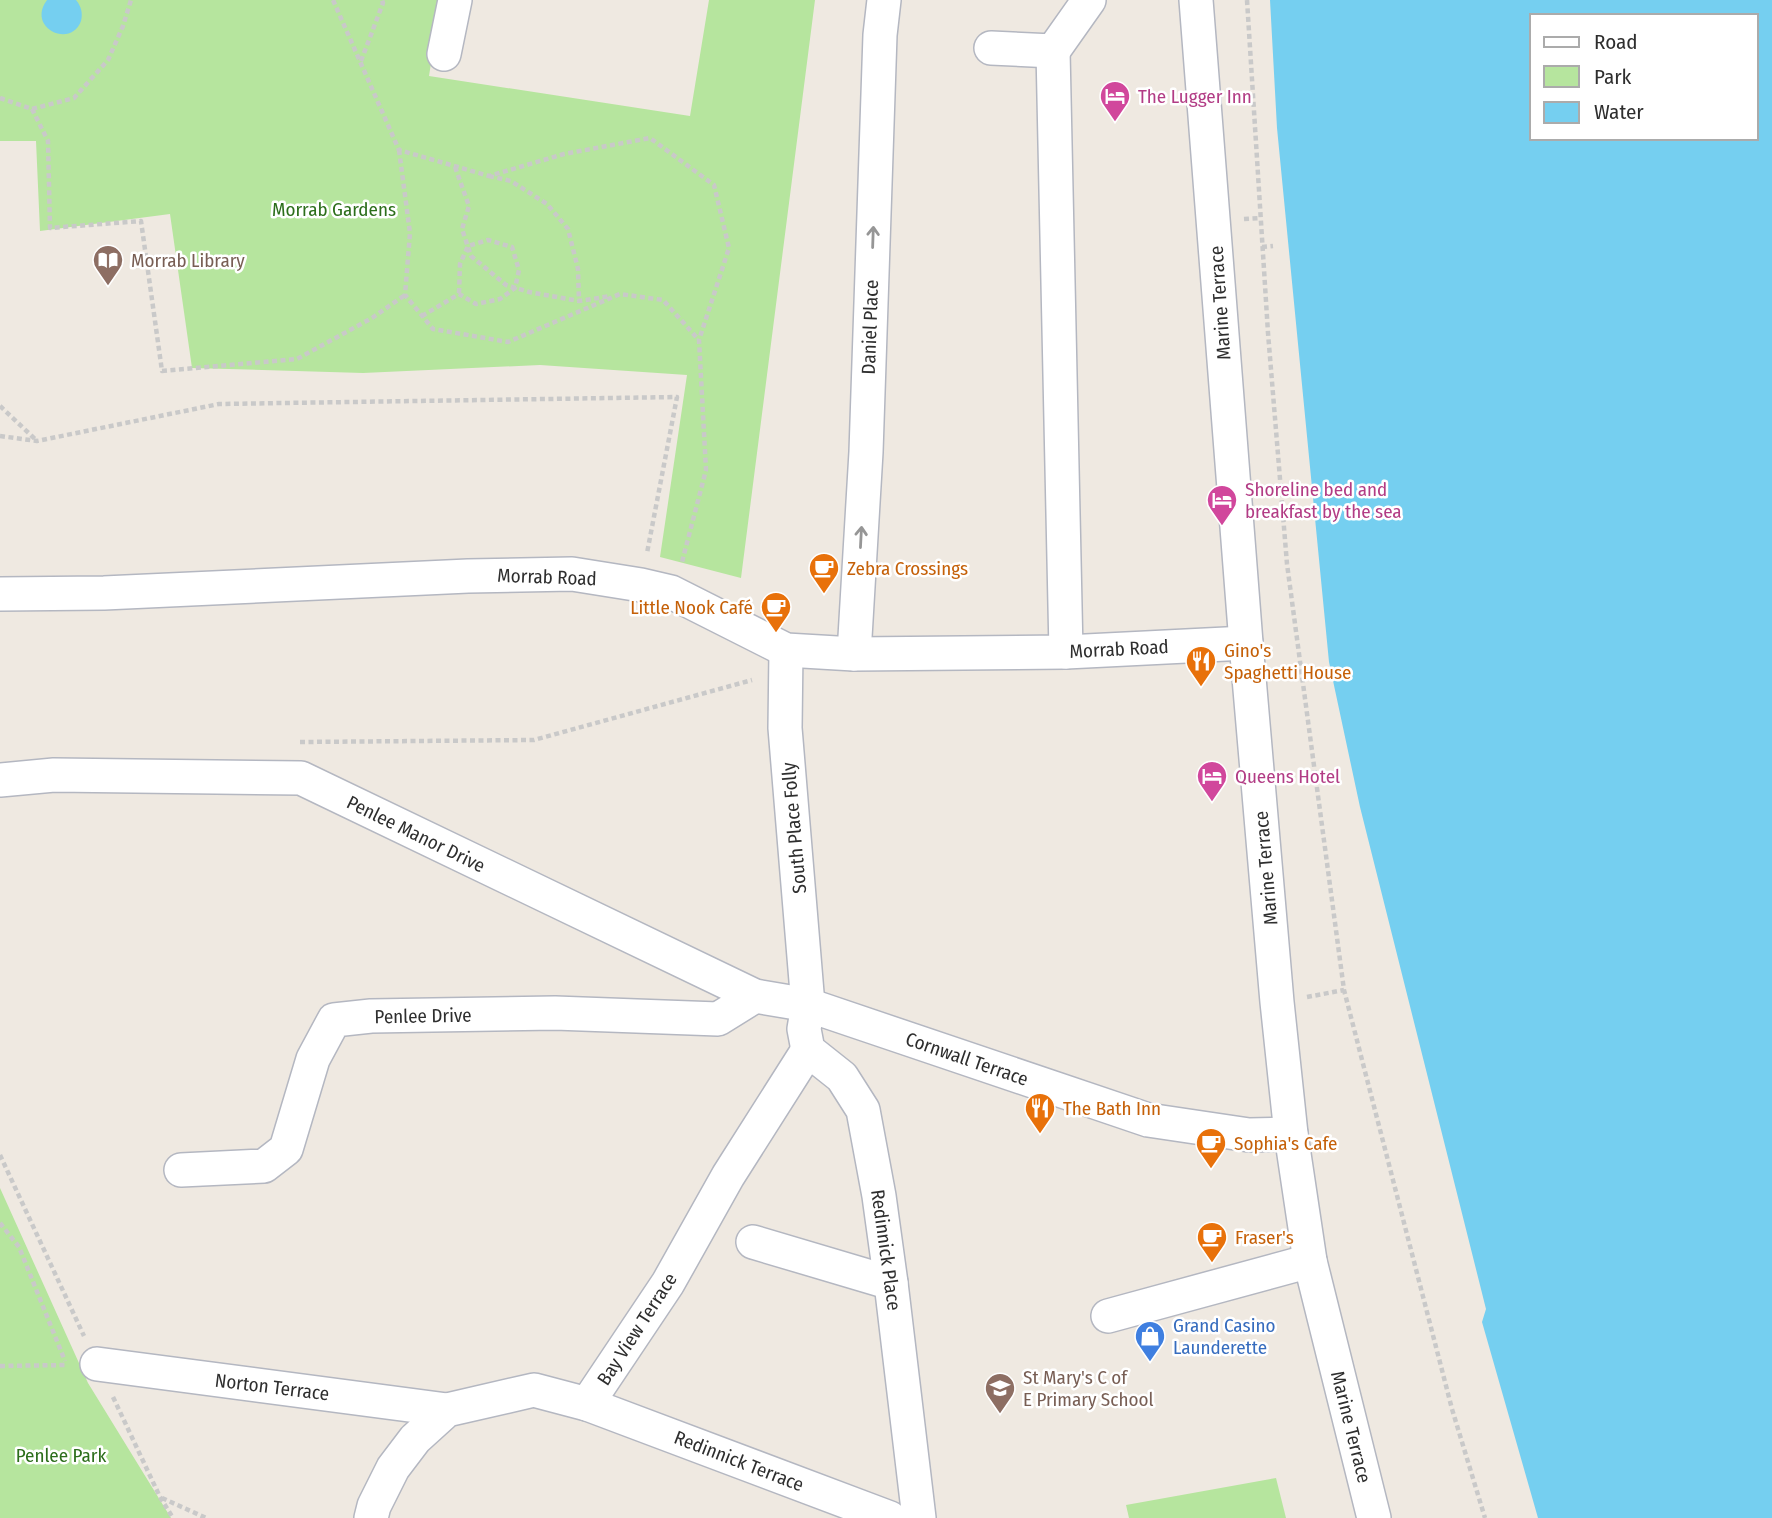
<svg xmlns="http://www.w3.org/2000/svg" width="1772" height="1518" font-family="'Fira Sans Condensed',sans-serif">
	<style>
		.green { fill: #b6e59e }
		.water { fill: #75cff0; fill-rule: evenodd }
		.lines { fill: none; stroke-linecap: round; stroke-linejoin: round }
		.minor-casing { stroke: #b4b7c1; stroke-width: 36 }
		.path { stroke: #c9c9c9; stroke-width: 4.5; stroke-dasharray: 5 3.5; stroke-linecap: butt }
		.minor { stroke: #fff; stroke-width: 33 }
		.oneway { stroke: #969696 }
		.labels { text-anchor: middle; dominant-baseline: central; stroke-width: 5; stroke-linejoin: round; paint-order: stroke }
		.hotel-label { font-size: 19px; fill: #b23c85; stroke: #fff; text-anchor: start }
		.park-label { font-size: 19px; fill: #2c6e1b; stroke: #fff }
		.education-label { font-size: 19px; fill: #785e54; stroke: #fff; text-anchor: start }
		.street-label { font-size: 19px; fill: #2e2e2e; stroke: #fff }
		.food-label { font-size: 19px; fill: #c56008; stroke: #fff; text-anchor: start }
		.shop-label { font-size: 19px; fill: #366cbe; stroke: #fff; text-anchor: start }
	</style>
	<rect width="100%" height="100%" fill="#efe9e1"/>
	<g class="green">
		<polygon points="0,0 441,0 429,76 690,116 709,0 815,0 741,578 660,557 687,375 540,365 363,373 192,368 170,214 40,231 36,141 0,141"/>
		<polygon points="0,1188 88,1383 171,1518 0,1518"/>
		<polygon points="1276,1478 1286,1518 1129,1518 1126,1505"/>
	</g>
	<g class="water">
		<path d="M47 0H76C81 6 83 13 81 21 71 49 26 28 47 0Z"/>
		<path d="M1270 0H1772V1518H1538L1482 1322 1486 1309 1360 807 1329 662 1277 128ZM1532 16H1756V138H1532Z"/>
	</g>
	<g class="lines">
		<g class="minor-casing">
			<g id="minor">
				<polyline points="1196,0 1246,643 1277,1002 1291,1134 1310,1261 1374,1518"/>
				<polyline points="991,48 1053,51 1089,0"/>
				<polyline points="1053,51 1066,652"/>
				<polyline points="444,54 455,0"/>
				<polyline points="0,594 104,593 468,576 572,574 641,585 671,592 786,650 854,654 1066,652 1246,643"/>
				<polyline points="786,650 785,728 808,1005 804,1029 808,1050 842,1077 863,1110 879,1196 891,1283 919,1518"/>
				<polyline points="854,654 866,452 880,35 884,0"/>
				<polyline points="0,780 54,775 301,778 755,996 808,1005 1148,1120 1249,1135 1291,1134"/>
				<polyline points="181,1170 264,1166 286,1149 313,1059 334,1020 371,1016 555,1013 718,1019 755,996"/>
				<polyline points="753,1242 891,1283"/>
				<polyline points="1108,1316 1310,1261"/>
				<polyline points="97,1364 447,1410"/>
				<polyline points="587,1404 890,1518"/>
				<polyline points="371,1518 374,1506 393,1468 415,1439 447,1410 534,1390 587,1404 668,1283 728,1176 808,1050"/>
			</g>
		</g>
		<g class="path">
			<polyline points="333,0 399,150 489,176 564,154 650,138 714,185 729,248 699,340 706,470 682,562"/>
			<polyline points="1247,0 1268,333 1287,564 1344,990 1452,1409 1485,1518"/>
			<polyline points="361,61 383,3 382,0"/>
			<polyline points="0,98 32,109 74,98 108,60 123,26 131,0"/>
			<polyline points="32,109 48,141 50,228 141,221 162,371 297,359 372,318 405,295"/>
			<polyline points="399,150 410,233 405,295 433,329 508,342 620,294 663,300 698,339"/>
			<polyline points="455,167 469,206 462,229 471,256 506,285 529,292 579,301 611,296"/>
			<polyline points="489,176 511,181 547,204 568,229 578,269 579,301"/>
			<polyline points="1244,219 1261,218"/>
			<polyline points="1262,247 1273,246"/>
			<polyline points="422,316 459,294 476,304 500,299 515,288 519,270 512,247 488,240 468,246 460,264 459,294"/>
			<polyline points="0,406 35,439"/>
			<polyline points="0,436 37,441 219,404 677,397 647,553"/>
			<polyline points="300,742 534,740 752,680"/>
			<polyline points="1307,997 1344,990"/>
			<polyline points="0,1155 84,1336"/>
			<polyline points="0,1223 19,1247 65,1361"/>
			<polyline points="0,1366 66,1365"/>
			<polyline points="113,1397 160,1497 173,1518"/>
			<polyline points="162,1498 206,1518"/>
		</g>
		<use href="#minor" class="minor"/>
	</g>
	<defs><path id="oneway-shaft" d="M-6 0H5M1.5-3L5.5 0L1.5 3" fill="none" stroke-width="1.6" stroke-linecap="round" stroke-linejoin="round" transform="scale(1.75)"/></defs>
	<g class="oneway">
		<use href="#oneway-shaft" transform="translate(873 237) rotate(-88)"/>
		<use href="#oneway-shaft" transform="translate(861 537) rotate(-87)"/>
	</g>
	<defs>
		<g id="hotel-pin" transform="scale(1.575)"><path d="M0 17L-7.5 6A9.5 9.5 0 1 1 7.5 6Z" fill="#d1479c" stroke="#fff"/><path d="M-6-4.5h1.5V1H6V5H4.5V3h-9V5H-6ZM-4 0a1.8 1.8 0 1 1 3.6 0ZM.5 0V-2.5h3Q6-2.5 6 0Z" fill="#fff"/></g>
		<g id="library-pin" transform="scale(1.575)"><path d="M0 17L-7.5 6A9.5 9.5 0 1 1 7.5 6Z" fill="#8d6e63" stroke="#fff"/><path d="M-6-4Q-3-5.5-.7-3.5V5Q-3 3-6 4ZM6-4Q3-5.5 .7-3.5V5Q3 3 6 4Z" fill="#fff"/></g>
		<g id="cafe-pin" transform="scale(1.575)"><path d="M0 17L-7.5 6A9.5 9.5 0 1 1 7.5 6Z" fill="#e8710a" stroke="#fff"/><path d="M-5.5-4.5H6V0H3Q3 3.5 0 3.5H-2.5Q-5.5 3.5-5.5 0ZM3-3.2v2h1.7v-2ZM-6 4.5H4V6H-6Z" fill="#fff"/></g>
		<g id="restaurant-pin" transform="scale(1.575)"><path d="M0 17L-7.5 6A9.5 9.5 0 1 1 7.5 6Z" fill="#e8710a" stroke="#fff"/><path d="M-5-6h1v4h1v-4h1v4h1v-4h1v5L-1.5 .5V6h-2V.5L-5-1ZM5-6V6H3V1.5H1.5Q1.5-4 5-6Z" fill="#fff"/></g>
		<g id="shop-pin" transform="scale(1.575)"><path d="M0 17L-7.5 6A9.5 9.5 0 1 1 7.5 6Z" fill="#3f7fe0" stroke="#fff"/><path d="M-5-2.5h2.3a2.7 3.5 0 0 1 5.4 0H5L5.5 6h-11ZM-1.5-2.5h3a1.5 2.3 0 0 0-3 0Z" fill="#fff"/></g>
		<g id="school-pin" transform="scale(1.575)"><path d="M0 17L-7.5 6A9.5 9.5 0 1 1 7.5 6Z" fill="#8d6e63" stroke="#fff"/><path d="M0-5L7-2L0 1L-7-2ZM-4 1L0 2.5L4 1V4Q0 6-4 4Z" fill="#fff"/></g>
	</defs>
	<g fill-rule="evenodd">
		<use href="#hotel-pin" x="1115" y="96"/>
		<use href="#library-pin" x="108" y="260"/>
		<use href="#hotel-pin" x="1222" y="500"/>
		<use href="#cafe-pin" x="824" y="568"/>
		<use href="#cafe-pin" x="776" y="607"/>
		<use href="#restaurant-pin" x="1201" y="661"/>
		<use href="#hotel-pin" x="1212" y="776"/>
		<use href="#restaurant-pin" x="1040" y="1108"/>
		<use href="#cafe-pin" x="1211" y="1143"/>
		<use href="#cafe-pin" x="1212" y="1237"/>
		<use href="#shop-pin" x="1150" y="1336"/>
		<use href="#school-pin" x="1000" y="1388"/>
	</g>
	<g class="labels">
		<g class="hotel-label">
			<text x="1138" y="96">The Lugger Inn</text>
			<text x="1245" y="489">Shoreline bed and<tspan x="1245" dy="22">breakfast by the sea</tspan></text>
			<text x="1235" y="776">Queens Hotel</text>
		</g>
		<g class="park-label">
			<text x="334" y="209">Morrab Gardens</text>
			<text x="61" y="1455">Penlee Park</text>
		</g>
		<g class="education-label">
			<text x="131" y="260">Morrab Library</text>
			<text x="1023" y="1377">St Mary's C of<tspan x="1023" dy="22">E Primary School</tspan></text>
		</g>
		<g class="street-label">
			<text transform="translate(1220 303) rotate(-94)">Marine Terrace</text>
			<text transform="translate(870 327) rotate(-88)">Daniel Place</text>
			<text transform="translate(547 577) rotate(2)">Morrab Road</text>
			<text transform="translate(1119 649) rotate(-3)">Morrab Road</text>
			<text transform="translate(794 828) rotate(-95)">South Place Folly</text>
			<text transform="translate(416 834) rotate(26)">Penlee Manor Drive</text>
			<text transform="translate(1266 868) rotate(-95)">Marine Terrace</text>
			<text transform="translate(423 1016) rotate(-1)">Penlee Drive</text>
			<text transform="translate(967 1059) rotate(19)">Cornwall Terrace</text>
			<text transform="translate(886 1250) rotate(82)">Redinnick Place</text>
			<text transform="translate(637 1329) rotate(-57)">Bay View Terrace</text>
			<text transform="translate(272 1387) rotate(7)">Norton Terrace</text>
			<text transform="translate(1351 1427) rotate(76)">Marine Terrace</text>
			<text transform="translate(739 1461) rotate(21)">Redinnick Terrace</text>
		</g>
		<g class="food-label">
			<text x="847" y="568">Zebra Crossings</text>
			<text x="753" y="607" text-anchor="end">Little Nook Café</text>
			<text x="1224" y="650">Gino's<tspan x="1224" dy="22">Spaghetti House</tspan></text>
			<text x="1063" y="1108">The Bath Inn</text>
			<text x="1234" y="1143">Sophia's Cafe</text>
			<text x="1235" y="1237">Fraser's</text>
		</g>
		<g class="shop-label">
			<text x="1173" y="1325">Grand Casino<tspan x="1173" dy="22">Launderette</tspan></text>
		</g>
	</g>
	<rect x="1530" y="14" width="228" height="126" fill="#ffffff" stroke="#ababab" stroke-width="2"/>
	<rect x="1544" y="37" width="35" height="10" fill="#ffffff" stroke="#ababab" stroke-width="2"/>
	<text x="1594" y="49" font-size="21" fill="#2e2e2e">Road</text>
	<rect x="1544" y="66" width="35" height="21" fill="#b6e59e" stroke="#ababab" stroke-width="2"/>
	<text x="1594" y="84" font-size="21" fill="#2e2e2e">Park</text>
	<rect x="1544" y="102" width="35" height="21" fill="#75cff0" stroke="#ababab" stroke-width="2"/>
	<text x="1594" y="119" font-size="21" fill="#2e2e2e">Water</text>
</svg>
